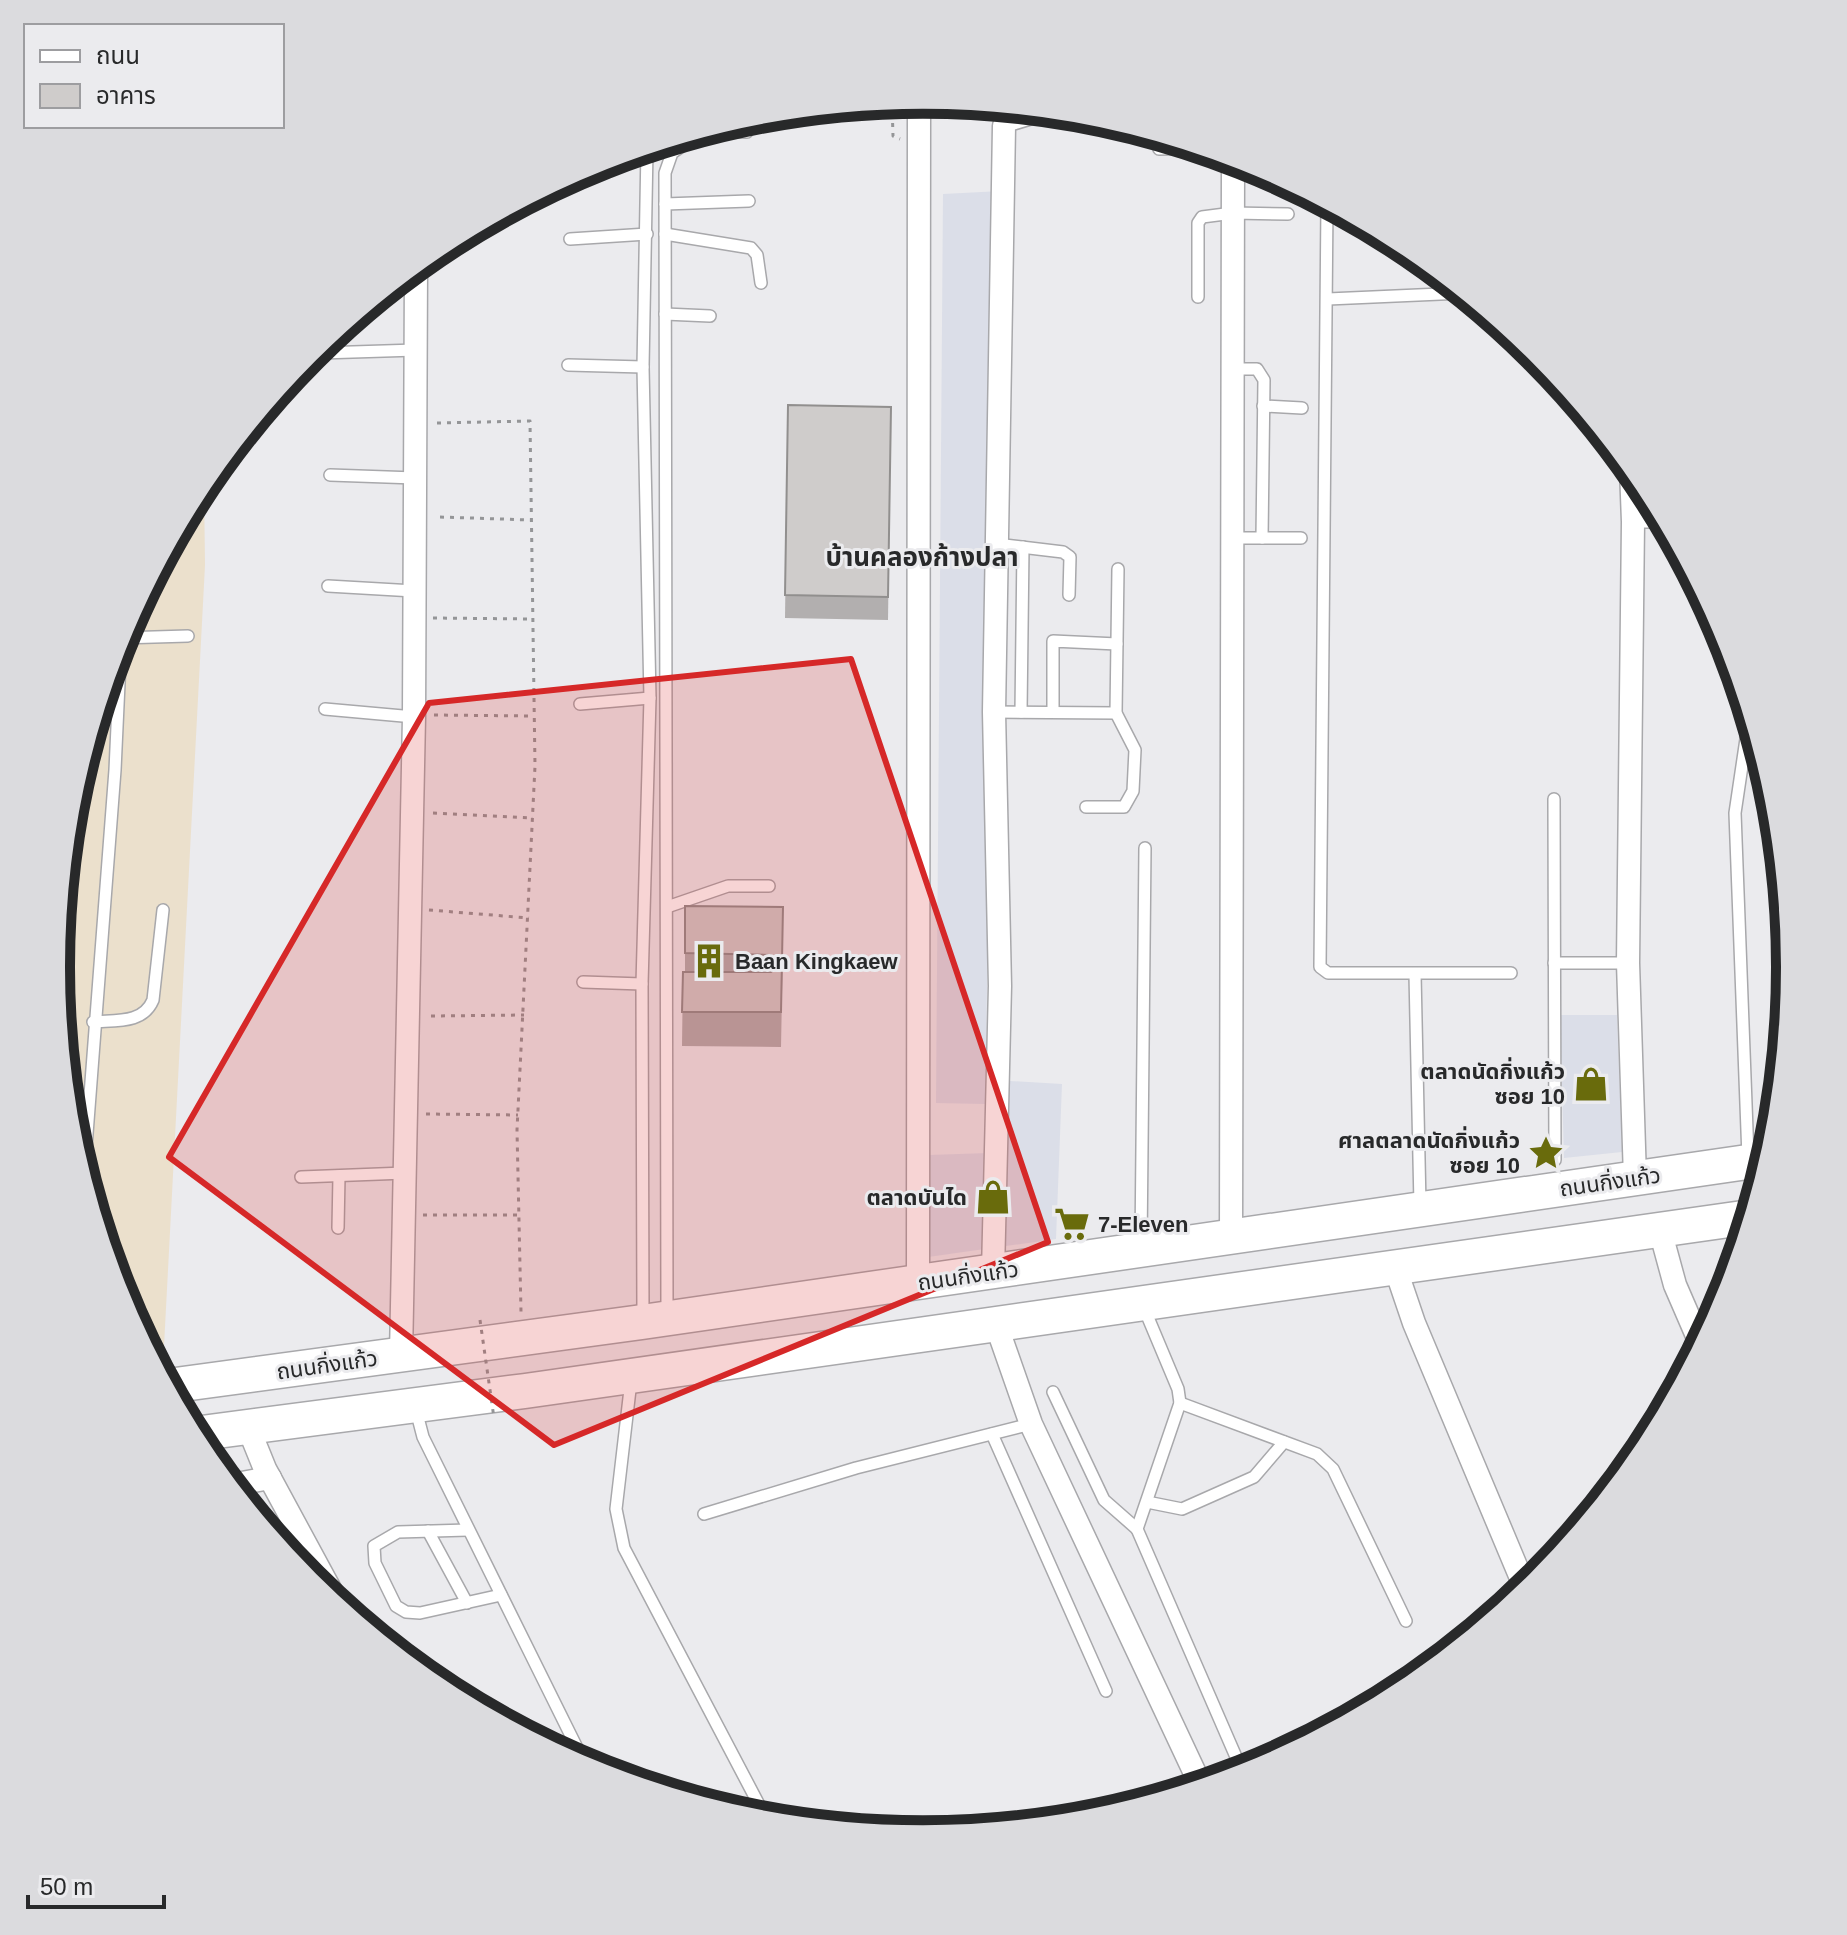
<svg xmlns="http://www.w3.org/2000/svg" width="1847" height="1935" font-family="Arial,'Noto Sans Thai',sans-serif">
	<style>
		.built { fill: #dbdee8 }
		.industrial { fill: #ebe0cc }
		.lines { fill: none; stroke-linecap: round; stroke-linejoin: round }
		.lane-casing { stroke: #a8a8ab; stroke-width: 14 }
		.street-casing { stroke: #a8a8ab; stroke-width: 25 }
		.primary-casing { stroke: #a8a8ab; stroke-width: 37 }
		.path { stroke: #949597; stroke-width: 3; stroke-dasharray: 4 6; stroke-linecap: butt }
		.lane { stroke: #fff; stroke-width: 11 }
		.street { stroke: #fff; stroke-width: 22 }
		.primary { stroke: #fff; stroke-width: 34 }
		.path-bridge { stroke: #949597; stroke-width: 3; stroke-dasharray: 4 6; stroke-linecap: butt }
		.wall { fill: #b2afaf }
		.building { fill: #cfcccb; stroke: #918f8e; stroke-width: 2 }
		.marked { fill: #d62828; fill-opacity: 0.2; stroke: #d62828; stroke-width: 6; stroke-linejoin: round }
		.labels { text-anchor: middle; dominant-baseline: central; stroke-width: 6; stroke-linejoin: round; paint-order: stroke }
		.poi-label { font-size: 22px; font-weight: bold; fill: #28292a; stroke: #ebebee; text-anchor: end }
		.street-label { font-size: 22px; fill: #28292a; stroke: #ebebee }
		.quarter-label { font-size: 26px; font-weight: bold; fill: #28292a; stroke: #ebebee }
		.rim { fill: none; stroke: #28292a; stroke-width: 10 }
	</style>
	<rect width="100%" height="100%" fill="#ebebee"/>
	<g class="built">
		<polygon points="1001,191 985,1104 936,1103 943,194"/>
		<polygon points="1560,1015 1617,1015 1622,1152 1564,1158"/>
		<polygon points="993,1080 1062,1084 1056,1239 928,1257 929,1155 989,1153"/>
	</g>
	<polygon class="industrial" points="204,484 205,565 164,1346 148,1348 122,1299 73,1136 56,967 73,798 122,635"/>
	<g class="lines">
		<g class="lane-casing">
			<g id="lane">
				<polyline points="706,131 747,132"/>
				<polyline points="1159,149 1197,148"/>
				<polyline points="665,204 749,201"/>
				<polyline points="1327,204 1320,967 1328,973 1511,973"/>
				<polyline points="665,234 751,248 757,255 761,283"/>
				<polyline points="570,239 647,234"/>
				<polyline points="1198,297 1198,223 1202,217 1233,213 1288,214"/>
				<polyline points="1328,299 1463,293"/>
				<polyline points="665,314 710,316"/>
				<polyline points="321,353 416,350"/>
				<polyline points="568,365 643,367"/>
				<polyline points="1233,369 1257,369 1264,380 1262,538"/>
				<polyline points="1263,406 1302,408"/>
				<polyline points="330,475 415,478"/>
				<polyline points="1633,522 1664,522"/>
				<polyline points="1234,538 1301,538"/>
				<polyline points="996,544 1063,552 1070,557 1069,595"/>
				<polyline points="328,586 414,591"/>
				<polyline points="121,638 188,636"/>
				<polyline points="1745,702 1746,739 1735,813 1748,1157"/>
				<polyline points="580,704 650,698"/>
				<polyline points="325,709 414,717"/>
				<polyline points="994,712 1116,713"/>
				<polyline points="1021,712 1023,547"/>
				<polyline points="1053,712 1053,641 1117,644"/>
				<polyline points="1554,799 1555,1160"/>
				<polyline points="1086,807 1124,807 1133,791 1135,750 1116,713 1118,569"/>
				<polyline points="667,907 728,886 769,886"/>
				<polyline points="1554,963 1628,963"/>
				<polyline points="1415,974 1420,1205"/>
				<polyline points="583,982 642,984"/>
				<path d="M93 1022C116 1020 143 1024 153 1000L163 910"/>
				<polyline points="84,1173 115,770 121,640"/>
				<polyline points="301,1177 405,1173"/>
				<polyline points="338,1228 339,1176"/>
				<polyline points="1141,1246 1145,848"/>
				<polyline points="1144,1308 1178,1389 1180,1403 1137,1529 1243,1773"/>
				<polyline points="667,1314 665,173 672,153 699,134"/>
				<polyline points="643,1318 642,984 650,698 643,367 647,149"/>
				<polyline points="631,1381 616,1509 624,1548 767,1820"/>
				<polyline points="1053,1392 1104,1500 1137,1529"/>
				<polyline points="1180,1403 1317,1454 1333,1469 1406,1621"/>
				<polyline points="416,1410 423,1437 586,1766"/>
				<polyline points="992,1434 1106,1691"/>
				<polyline points="1147,1502 1182,1509 1254,1477 1284,1442"/>
				<polyline points="704,1514 856,1468 1031,1424"/>
				<polyline points="468,1530 398,1532 374,1546 375,1563 396,1606 406,1612 420,1613 501,1595"/>
				<polyline points="428,1531 467,1603"/>
			</g>
		</g>
		<g class="street-casing">
			<g id="street">
				<polyline points="1631,469 1633,522 1628,963 1635,1178"/>
				<polyline points="1660,1230 1675,1285 1701,1345"/>
				<polyline points="1231,1237 1233,159"/>
				<polyline points="1395,1267 1414,1323 1526,1590"/>
				<polyline points="993,1272 1000,986 994,712 1004,126 1008,120 1038,111"/>
				<polyline points="918,1283 919,101"/>
				<polyline points="996,1324 1031,1424 1201,1786"/>
				<polyline points="401,1355 414,717 416,267"/>
				<polyline points="248,1427 265,1469 338,1604"/>
				<polyline points="231,1485 270,1478"/>
			</g>
		</g>
		<g class="primary-casing">
			<g id="primary">
				<polyline points="168,1386 642,1322 1768,1159"/>
				<polyline points="194,1434 525,1391 1750,1217"/>
			</g>
		</g>
		<g class="path">
			<polyline points="892,103 893,136 900,139"/>
			<polyline points="437,423 530,421 535,766 517,1130 521,1312"/>
			<polyline points="440,517 531,520"/>
			<polyline points="433,618 533,619"/>
			<polyline points="434,715 534,716"/>
			<polyline points="433,813 533,818"/>
			<polyline points="429,910 529,918"/>
			<polyline points="431,1016 524,1015"/>
			<polyline points="426,1114 518,1115"/>
			<polyline points="423,1215 519,1215"/>
		</g>
		<use href="#lane" class="lane"/>
		<use href="#street" class="street"/>
		<use href="#primary" class="primary"/>
		<polyline class="path-bridge" points="480,1320 494,1418"/>
	</g>
	<g class="wall">
		<polygon points="788,405 891,407 888,620 785,618"/>
		<polygon points="685,906 783,942 781,1047 682,1046 683,972 685,972"/>
	</g>
	<g class="building">
		<polygon points="788,405 891,407 888,597 785,595"/>
		<polygon points="685,906 783,907 781,1012 682,1012 683,972 771,972 778,967 778,960 770,955 685,953"/>
	</g>
	<path class="marked" d="M851 659 1048 1242 554 1445 169 1157 429 703Z"/>
	<defs>
		<g id="building-bare" transform="scale(2.76)"><path d="M-4-6H4V6H1V3H-1V6H-4ZM-2.5-4.3h1.7v1.8h-1.7ZM.8-4.3h1.7v1.8H.8ZM-2.5-1h1.7V.8h-1.7ZM.8-1h1.7V.8H.8Z" fill="#696b0c" stroke="#ebebee" stroke-width="2.5" paint-order="stroke"/></g>
		<g id="shop-bare" transform="scale(2.76)"><path d="M-5-2.5h2.3a2.7 3.5 0 0 1 5.4 0H5L5.5 6h-11ZM-1.5-2.5h3a1.5 2.3 0 0 0-3 0Z" fill="#696b0c" stroke="#ebebee" stroke-width="2.5" paint-order="stroke"/></g>
		<g id="sight-bare" transform="scale(2.76)"><path d="M0-6L1.8-2.2L6-1.7L2.9 1.2L3.7 5.4L0 3.3L-3.7 5.4L-2.9 1.2L-6-1.7L-1.8-2.2Z" fill="#696b0c" stroke="#ebebee" stroke-width="2.5" paint-order="stroke"/></g>
		<g id="supermarket-bare" transform="scale(2.76)"><path d="M-6-5.5h2.5l.6 2H6L4.5 2H-2.5L-4.4-4H-6ZM-1.5 3.2a1.3 1.3 0 1 0 .1 0ZM3 3.2a1.3 1.3 0 1 0 .1 0Z" fill="#696b0c" stroke="#ebebee" stroke-width="2.5" paint-order="stroke"/></g>
	</defs>
	<g fill-rule="evenodd">
		<use href="#building-bare" x="709" y="961"/>
		<use href="#shop-bare" x="1591" y="1084"/>
		<use href="#sight-bare" x="1546" y="1153"/>
		<use href="#shop-bare" x="993" y="1197"/>
		<use href="#supermarket-bare" x="1072" y="1224"/>
	</g>
	<g class="labels">
		<g class="poi-label">
			<text x="735" y="961" text-anchor="start">Baan Kingkaew</text>
			<text x="1565" y="1071">ตลาดนัดกิ่งแก้ว<tspan x="1565" dy="25">ซอย 10</tspan></text>
			<text x="1520" y="1140">ศาลตลาดนัดกิ่งแก้ว<tspan x="1520" dy="25">ซอย 10</tspan></text>
			<text x="967" y="1197">ตลาดบันได</text>
			<text x="1098" y="1224" text-anchor="start">7-Eleven</text>
		</g>
		<g class="street-label">
			<text transform="translate(1610 1182) rotate(-8)">ถนนกิ่งแก้ว</text>
			<text transform="translate(968 1276) rotate(-8)">ถนนกิ่งแก้ว</text>
			<text transform="translate(327 1365) rotate(-8)">ถนนกิ่งแก้ว</text>
		</g>
		<g class="quarter-label">
			<text x="922" y="557">บ้านคลองก้างปลา</text>
		</g>
	</g>
	<path d="M0 0H1847V1935H0ZM70 967a853 853 0 1 1 1706 0a853 853 0 1 1-1706 0Z" fill="#dbdbde" fill-rule="evenodd"/>
	<path class="rim" d="M70 967a853 853 0 1 1 1706 0a853 853 0 1 1-1706 0Z"/>
	<rect x="24" y="24" width="260" height="104" fill="#ebebee" stroke="#9d9da0" stroke-width="2"/>
	<rect x="40" y="50" width="40" height="12" fill="#ffffff" stroke="#9d9da0" stroke-width="2"/>
	<text x="96" y="64" font-size="24" fill="#28292a">ถนน</text>
	<rect x="40" y="84" width="40" height="24" fill="#cfcccb" stroke="#9d9da0" stroke-width="2"/>
	<text x="96" y="104" font-size="24" fill="#28292a">อาคาร</text>
	<path d="M28 1895v12h136v-12" fill="none" stroke="#28292a" stroke-width="4"/>
	<text x="40" y="1895" font-size="24" fill="#28292a" stroke="#ebebee" stroke-width="6" paint-order="stroke">50 m</text>
</svg>
